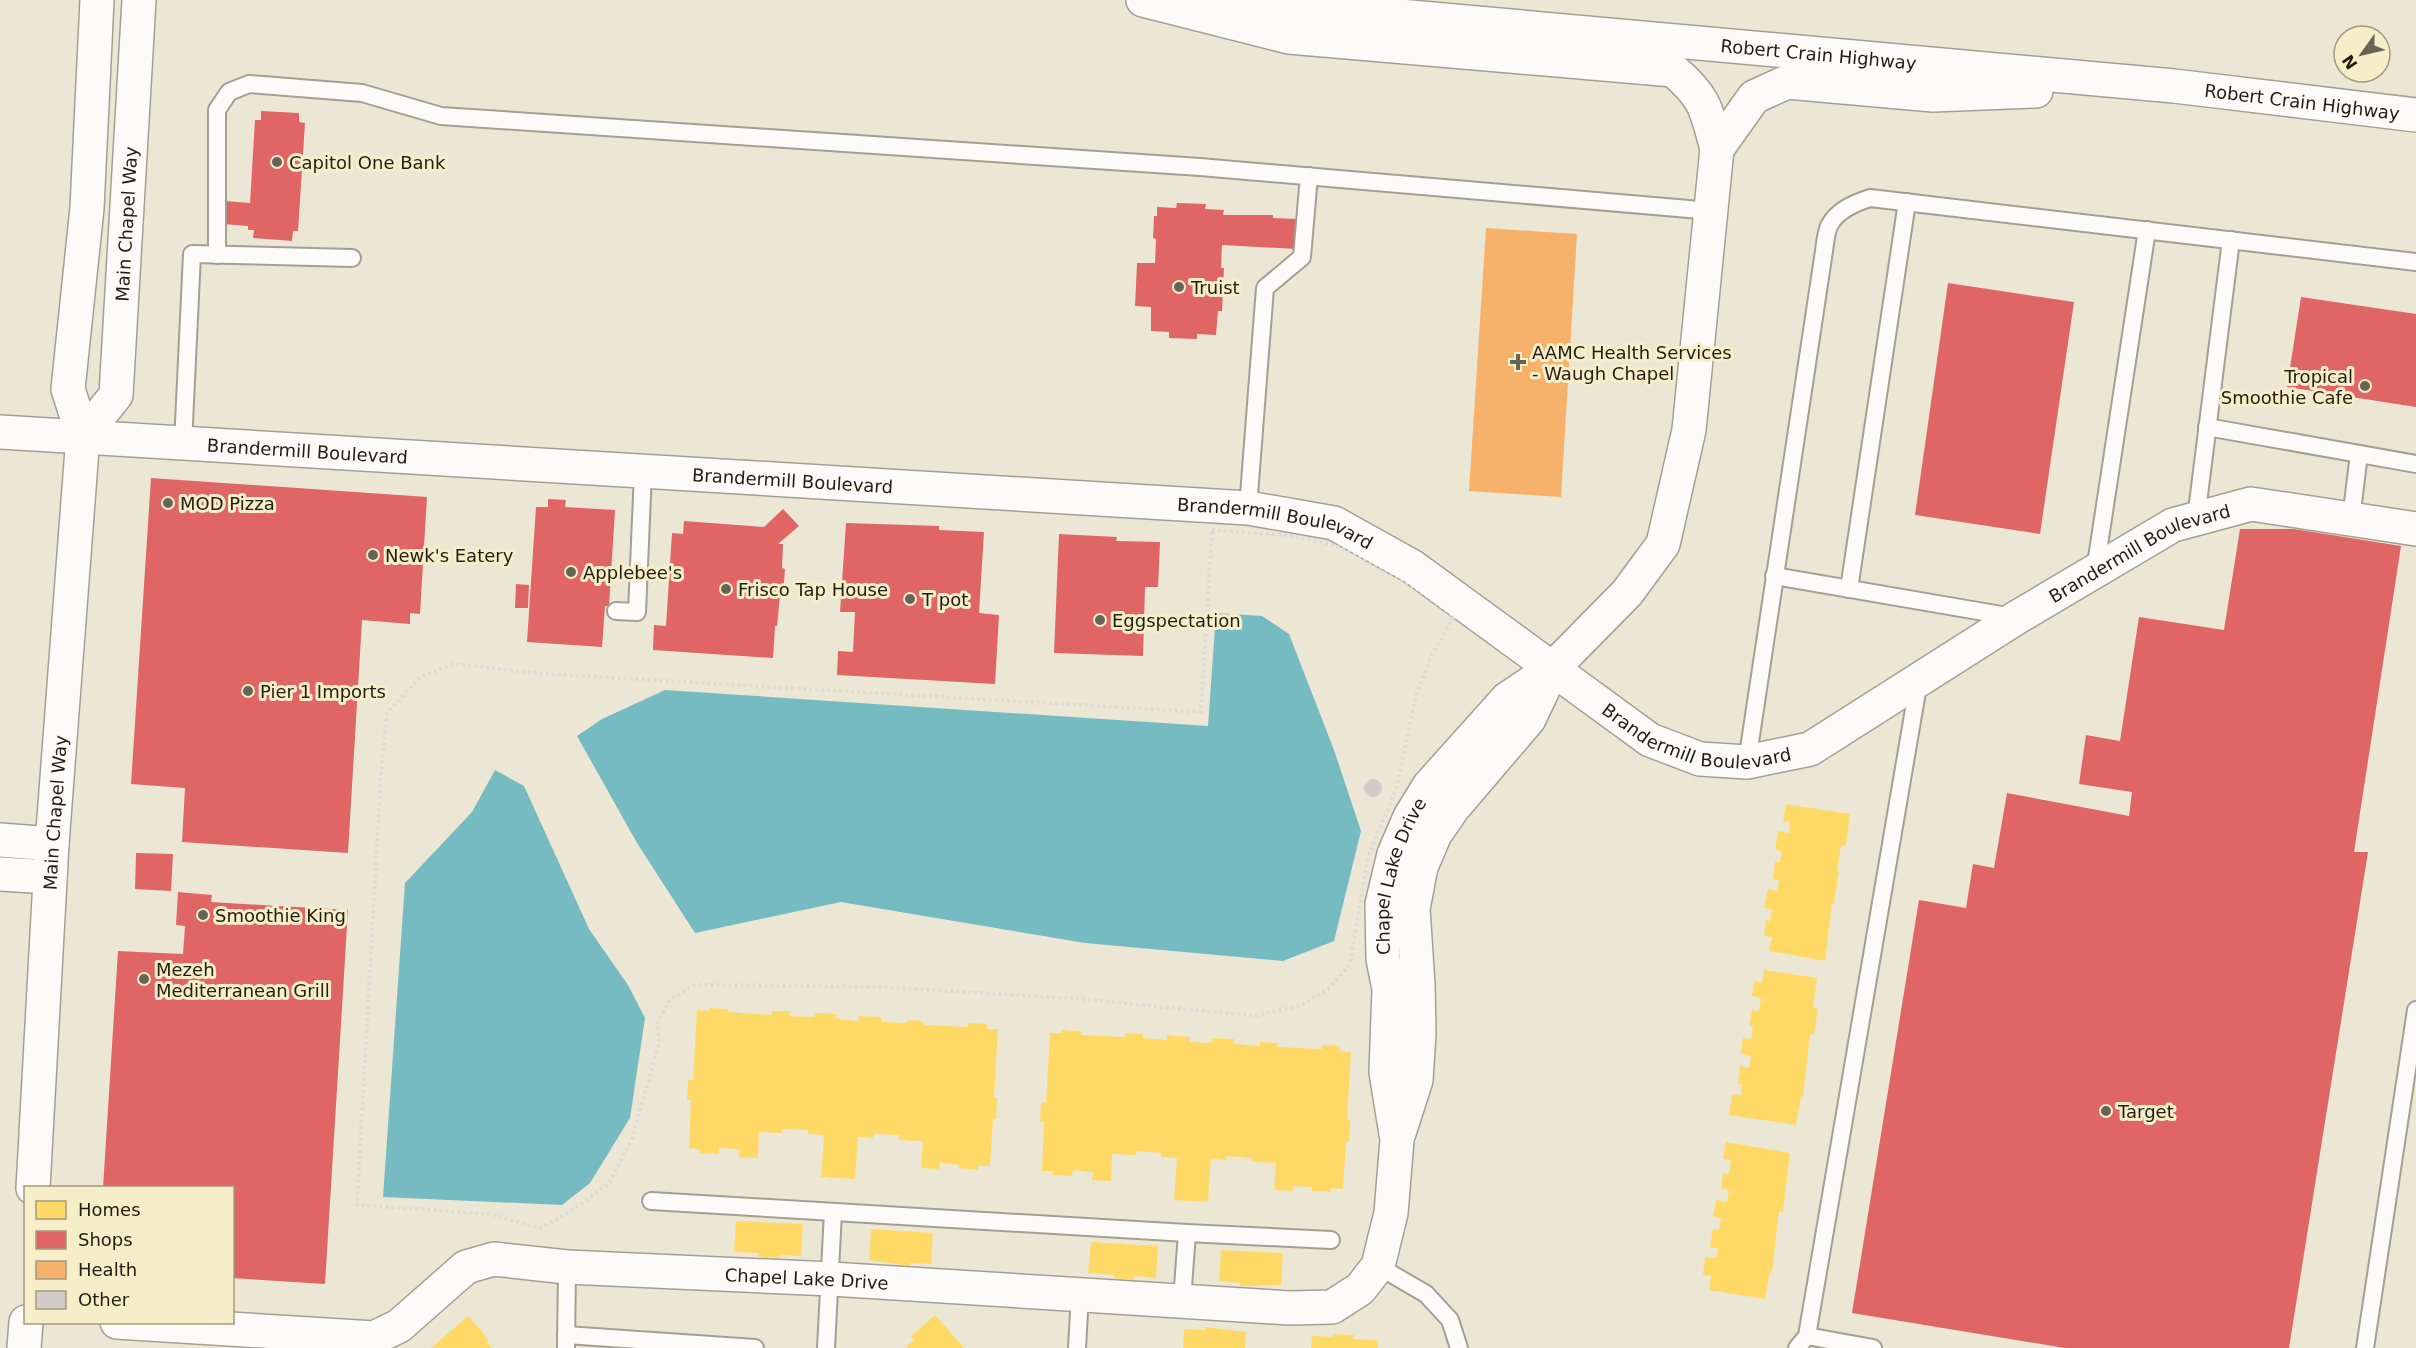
<svg xmlns="http://www.w3.org/2000/svg" width="2416" height="1348" font-family="'DejaVu Sans',sans-serif">
	<style>
		.water { fill: #76bbc2 }
		.homes { fill: #ffd966 }
		.shops { fill: #e06666 }
		.health { fill: #f6b26b }
		.building { fill: #cfccc9 }
		.lines { fill: none; stroke-linecap: round; stroke-linejoin: round }
		.service-casing { stroke: #a4a091; stroke-width: 20 }
		.minor-casing { stroke: #a4a091; stroke-width: 36 }
		.trunk-casing { stroke: #a4a091; stroke-width: 36 }
		.path { stroke: #dddbd6; stroke-width: 4; stroke-dasharray: 3 3; stroke-linecap: butt }
		.service { stroke: #fcfbf9; stroke-width: 16 }
		.minor { stroke: #fcfbf9; stroke-width: 33 }
		.trunk { stroke: #fcfbf9; stroke-width: 33 }
		.poi-dot { fill: #686455; stroke: #f6edc9; stroke-width: 2 }
		.labels { text-anchor: middle; dominant-baseline: central; stroke-width: 6; stroke-linejoin: round; paint-order: stroke }
		.street-label { font-size: 18px; fill: #211e11; stroke: #f6edc9 }
		.poi-label { font-size: 18px; fill: #211e11; stroke: #f6edc9; text-anchor: start }
	</style>
	<rect width="100%" height="100%" fill="#ece7d4"/>
	<g class="water">
		<polygon points="1216,613 1262,616 1289,634 1334,750 1361,831 1334,941 1283,961 1085,943 841,902 695,933 637,843 577,736 602,719 665,690 1208,726"/>
		<polygon points="495,770 524,786 589,929 628,985 645,1018 630,1118 590,1183 562,1205 383,1197 405,883 472,812"/>
	</g>
	<g class="homes">
		<polygon points="1786,804 1850,814 1846,845 1841,846 1837,871 1839,872 1834,904 1832,904 1825,961 1769,951 1772,937 1764,936 1766,920 1770,921 1772,909 1764,908 1768,889 1777,891 1779,880 1773,879 1775,862 1780,862 1782,851 1775,850 1778,831 1789,833 1790,822 1783,821"/>
		<polygon points="1764,970 1817,978 1813,1007 1818,1008 1814,1035 1810,1034 1803,1097 1801,1096 1796,1125 1729,1115 1732,1094 1741,1095 1742,1085 1738,1084 1740,1066 1749,1068 1751,1056 1741,1054 1743,1038 1751,1039 1753,1026 1749,1026 1752,1010 1759,1011 1761,998 1752,996 1754,981 1762,983"/>
		<polygon points="709,1008 728,1009 728,1012 772,1015 772,1011 790,1011 789,1016 814,1017 815,1013 837,1014 836,1019 859,1021 859,1016 881,1017 881,1022 907,1023 907,1020 923,1021 924,1025 968,1027 968,1023 987,1024 987,1029 998,1029 994,1097 997,1097 996,1119 993,1119 990,1166 978,1166 978,1170 959,1168 959,1165 940,1163 939,1169 921,1168 923,1141 899,1140 899,1135 874,1134 873,1138 858,1137 855,1179 821,1177 824,1135 808,1134 808,1130 782,1129 782,1133 759,1132 758,1158 739,1157 740,1149 719,1148 719,1154 699,1153 699,1149 689,1148 691,1100 687,1100 688,1080 693,1080 697,1010 709,1011"/>
		<polygon points="1062,1030 1081,1031 1081,1035 1125,1037 1125,1033 1143,1034 1143,1038 1167,1040 1167,1035 1190,1037 1190,1042 1212,1043 1212,1038 1234,1039 1234,1044 1260,1046 1260,1042 1277,1043 1277,1047 1321,1049 1322,1045 1340,1046 1340,1051 1351,1052 1347,1120 1350,1120 1349,1142 1346,1142 1343,1189 1331,1188 1331,1192 1312,1191 1312,1187 1293,1186 1293,1191 1274,1190 1276,1163 1252,1162 1252,1158 1227,1156 1226,1160 1211,1159 1208,1202 1174,1200 1177,1158 1161,1157 1161,1153 1136,1151 1136,1155 1112,1154 1111,1181 1092,1180 1093,1172 1073,1170 1072,1176 1052,1175 1053,1171 1042,1171 1044,1122 1040,1122 1041,1102 1046,1103 1050,1033 1062,1033"/>
		<polygon points="1726,1142 1790,1153 1783,1212 1779,1211 1772,1272 1770,1271 1765,1299 1709,1290 1711,1276 1703,1275 1705,1257 1716,1258 1718,1248 1710,1247 1713,1229 1719,1230 1721,1218 1713,1217 1716,1200 1727,1202 1729,1190 1721,1189 1723,1173 1729,1174 1731,1160 1723,1159"/>
		<polygon points="736,1221 803,1224 801,1256 780,1255 779,1258 759,1257 759,1253 734,1252"/>
		<polygon points="871,1229 933,1233 931,1264 910,1263 910,1266 869,1260"/>
		<polygon points="1091,1242 1158,1246 1156,1278 1134,1276 1134,1280 1114,1278 1114,1275 1088,1273"/>
		<polygon points="1221,1250 1283,1253 1281,1285 1240,1286 1240,1283 1219,1281"/>
		<polygon points="935,1315 964,1348 905,1348 914,1340 911,1336"/>
		<polygon points="468,1316 489,1340 487,1342 492,1348 431,1348"/>
		<polygon points="1206,1327 1246,1332 1245,1348 1183,1348 1184,1329 1206,1330"/>
		<polygon points="1333,1334 1354,1335 1353,1339 1378,1340 1378,1348 1311,1348 1312,1336 1333,1337"/>
	</g>
	<g class="shops">
		<polygon points="261,111 299,113 299,122 305,123 298,231 293,231 292,241 253,238 254,230 248,230 248,226 223,224 225,201 250,203 255,120 261,120"/>
		<polygon points="1177,203 1206,204 1205,209 1224,210 1223,215 1273,215 1273,218 1298,219 1297,249 1222,245 1221,268 1224,268 1222,311 1218,311 1216,335 1197,334 1197,339 1169,338 1169,332 1151,331 1151,307 1135,306 1137,263 1155,263 1156,239 1153,238 1154,216 1157,216 1157,207 1176,208"/>
		<polygon points="1948,283 2074,302 2040,534 1915,515"/>
		<polygon points="2301,297 2416,314 2416,407 2287,387"/>
		<polygon points="151,478 427,497 420,614 410,613 410,624 362,620 348,853 182,842 185,788 131,784"/>
		<polygon points="548,499 566,500 565,507 615,510 609,606 605,606 602,647 527,642 536,507 548,507"/>
		<polygon points="783,509 799,526 778,544 783,544 782,568 785,569 783,596 780,596 777,626 775,626 773,658 653,650 654,625 666,626 672,533 683,534 684,521 764,527"/>
		<polygon points="846,523 939,526 939,530 984,532 979,613 999,615 995,684 837,675 838,651 853,652 855,612 840,612"/>
		<polygon points="2240,529 2294,529 2401,546 2354,852 2368,852 2289,1348 2065,1348 1852,1313 1919,900 1966,908 1973,864 1994,868 2007,793 2129,816 2132,792 2079,784 2086,735 2120,741 2139,617 2224,630"/>
		<polygon points="1059,534 1117,537 1116,541 1160,542 1158,587 1145,587 1143,656 1054,653"/>
		<polygon points="516,584 529,585 528,608 515,608"/>
		<polygon points="136,853 173,854 171,891 135,889"/>
		<polygon points="178,892 212,895 211,902 348,910 325,1284 232,1278 232,1188 103,1188 118,951 183,954 185,926 176,925"/>
	</g>
	<polygon class="health" points="1486,228 1577,234 1561,497 1469,491"/>
	<circle class="building" cx="1373" cy="788" r="9"/>
	<g class="lines">
		<g class="service-casing">
			<g id="service">
				<polyline points="217,255 217,110 229,92 249,84 362,93 441,116 1200,167 1712,211"/>
				<polyline points="2207,427 2416,464"/>
				<polyline points="183,444 192,254 352,258"/>
				<polyline points="1248,508 1265,288 1302,257 1309,176"/>
				<polyline points="2196,519 2231,240"/>
				<polyline points="2351,519 2359,454"/>
				<polyline points="2095,571 2147,230"/>
				<polyline points="1774,576 2013,617"/>
				<polyline points="1849,589 1907,202"/>
				<polyline points="616,611 637,612 643,472"/>
				<path d="M1747 762 1824 251C1825 243 1826 233 1829 226 1837 210 1855 203 1870 198L2416 262"/>
				<polyline points="651,1201 1187,1233 1331,1240"/>
				<polyline points="1378,1266 1426,1294 1450,1320 1459,1348"/>
				<polyline points="1182,1300 1187,1233"/>
				<polyline points="566,1335 755,1348"/>
				<polyline points="1807,1336 1873,1348"/>
				<polyline points="566,1348 567,1267"/>
				<polyline points="826,1348 833,1212"/>
				<polyline points="1077,1348 1080,1295"/>
				<polyline points="1797,1348 1807,1336 1919,680"/>
				<polyline points="2365,1348 2416,1010"/>
			</g>
		</g>
		<g class="minor-casing">
			<g id="minor">
				<path id="s1" d="M0 432 1248 508 1334 523 1413 567 1650 740 1700 759 1747 762 1810 749 2016 618 2173 525 2251 504 2416 529"/>
				<path id="s2" d="M83 436 116 395 139 0"/>
				<polyline points="0,840 52,844"/>
				<polyline points="0,874 50,877"/>
				<polyline points="1399,1133 1416,1080 1419,1034 1418,984 1413,909 1421,867 1435,834 1453,808 1529,719 1553,668"/>
				<path id="s3" d="M33 1188 52 844 83 436 68 389 87 208 97 0"/>
				<path id="s4" d="M117 1322 374 1338 399 1326 466 1267 494 1259 567 1267 831 1279 1290 1308 1332 1307 1360 1289 1378 1266 1391 1213 1397 1140 1386 1072 1389 989 1383 959 1382 904 1394 854 1410 817 1429 786 1507 699 1553 668 1627 593 1663 544 1689 430 1717 149"/>
				<polyline points="24,1348 26,1322"/>
			</g>
		</g>
		<g class="trunk-casing">
			<g id="trunk">
				<path d="M1143 0 1289 37 1673 70C1706 98 1706 109 1717 149"/>
				<path id="s5" d="M1223 0 2174 86 2416 115"/>
				<polyline points="1717,149 1754,97 1787,82 1933,95 2036,91"/>
			</g>
		</g>
		<path class="path" d="M1212 530C1247 533 1284 533 1318 541 1365 553 1416 586 1454 616L1430 659 1416 695 1397 787 1368 857 1350 964 1331 987 1302 1005 1255 1016 1082 999 882 987 694 985 670 1000 657 1023 659 1043 632 1139 609 1183 570 1212 540 1228 490 1214 357 1205 381 773 387 713 420 677 454 664 532 673 1201 712Z"/>
		<use href="#service" class="service"/>
		<use href="#minor" class="minor"/>
		<use href="#trunk" class="trunk"/>
	</g>
	<g class="poi-dot">
		<circle cx="277" cy="162" r="6"/>
		<circle cx="1179" cy="287" r="6"/>
		<path d="M1515 353h6v6h6v6h-6v6h-6v-6h-6v-6h6z"/>
		<circle cx="2365" cy="386" r="6"/>
		<circle cx="168" cy="503" r="6"/>
		<circle cx="373" cy="555" r="6"/>
		<circle cx="571" cy="572" r="6"/>
		<circle cx="726" cy="589" r="6"/>
		<circle cx="910" cy="599" r="6"/>
		<circle cx="1100" cy="620" r="6"/>
		<circle cx="248" cy="691" r="6"/>
		<circle cx="203" cy="915" r="6"/>
		<circle cx="144" cy="979" r="6"/>
		<circle cx="2106" cy="1111" r="6"/>
	</g>
	<g class="labels">
		<g class="street-label">
			<text stroke="none"><textPath href="#s5" startOffset="598">Robert Crain Highway</textPath></text>
			<text stroke="none"><textPath href="#s5" startOffset="1084">Robert Crain Highway</textPath></text>
			<text stroke="none"><textPath href="#s2" startOffset="224">Main Chapel Way</textPath></text>
			<text stroke="none"><textPath href="#s1" startOffset="308">Brandermill Boulevard</textPath></text>
			<text stroke="none"><textPath href="#s1" startOffset="794">Brandermill Boulevard</textPath></text>
			<text stroke="none"><textPath href="#s1" startOffset="1280">Brandermill Boulevard</textPath></text>
			<text stroke="none"><textPath href="#s1" startOffset="2271">Brandermill Boulevard</textPath></text>
			<text stroke="none"><textPath href="#s1" startOffset="1766">Brandermill Boulevard</textPath></text>
			<text stroke="none"><textPath href="#s3" startOffset="376">Main Chapel Way</textPath></text>
			<text stroke="none"><textPath href="#s4" startOffset="1702">Chapel Lake Drive</textPath></text>
			<text stroke="none"><textPath href="#s4" startOffset="717">Chapel Lake Drive</textPath></text>
		</g>
		<g class="poi-label">
			<text x="289" y="162">Capitol One Bank</text>
			<text x="1191" y="287">Truist</text>
			<text x="1532" y="352">AAMC Health Services<tspan x="1532" dy="21">- Waugh Chapel</tspan></text>
			<text x="2353" y="376" text-anchor="end">Tropical<tspan x="2353" dy="21">Smoothie Cafe</tspan></text>
			<text x="180" y="503">MOD Pizza</text>
			<text x="385" y="555">Newk's Eatery</text>
			<text x="583" y="572">Applebee's</text>
			<text x="738" y="589">Frisco Tap House</text>
			<text x="922" y="599">T pot</text>
			<text x="1112" y="620">Eggspectation</text>
			<text x="260" y="691">Pier 1 Imports</text>
			<text x="215" y="915">Smoothie King</text>
			<text x="156" y="969">Mezeh<tspan x="156" dy="21">Mediterranean Grill</tspan></text>
			<text x="2118" y="1111">Target</text>
		</g>
	</g>
	<rect x="24" y="1186" width="210" height="138" fill="#f6edc9" stroke="#a19a7f" stroke-width="1.5"/>
	<rect x="36" y="1201" width="30" height="18" fill="#ffd966" stroke="#a19a7f" stroke-width="1.5"/>
	<text x="78" y="1216" font-size="18" fill="#211e11">Homes</text>
	<rect x="36" y="1231" width="30" height="18" fill="#e06666" stroke="#a19a7f" stroke-width="1.5"/>
	<text x="78" y="1246" font-size="18" fill="#211e11">Shops</text>
	<rect x="36" y="1261" width="30" height="18" fill="#f6b26b" stroke="#a19a7f" stroke-width="1.5"/>
	<text x="78" y="1276" font-size="18" fill="#211e11">Health</text>
	<rect x="36" y="1291" width="30" height="18" fill="#cfccc9" stroke="#a19a7f" stroke-width="1.5"/>
	<text x="78" y="1306" font-size="18" fill="#211e11">Other</text>
	<g transform="translate(2362 54) rotate(236)"><circle r="28" fill="#f6edc9" stroke="#a19a7f" stroke-width="1.5"/>
	<path d="M0-4.5L10 22L0 15L-10 22Z" fill="#686455"/>
	<text y="-9" font-size="16" font-weight="bold" text-anchor="middle" fill="#211e11">N</text>
	</g>
</svg>
